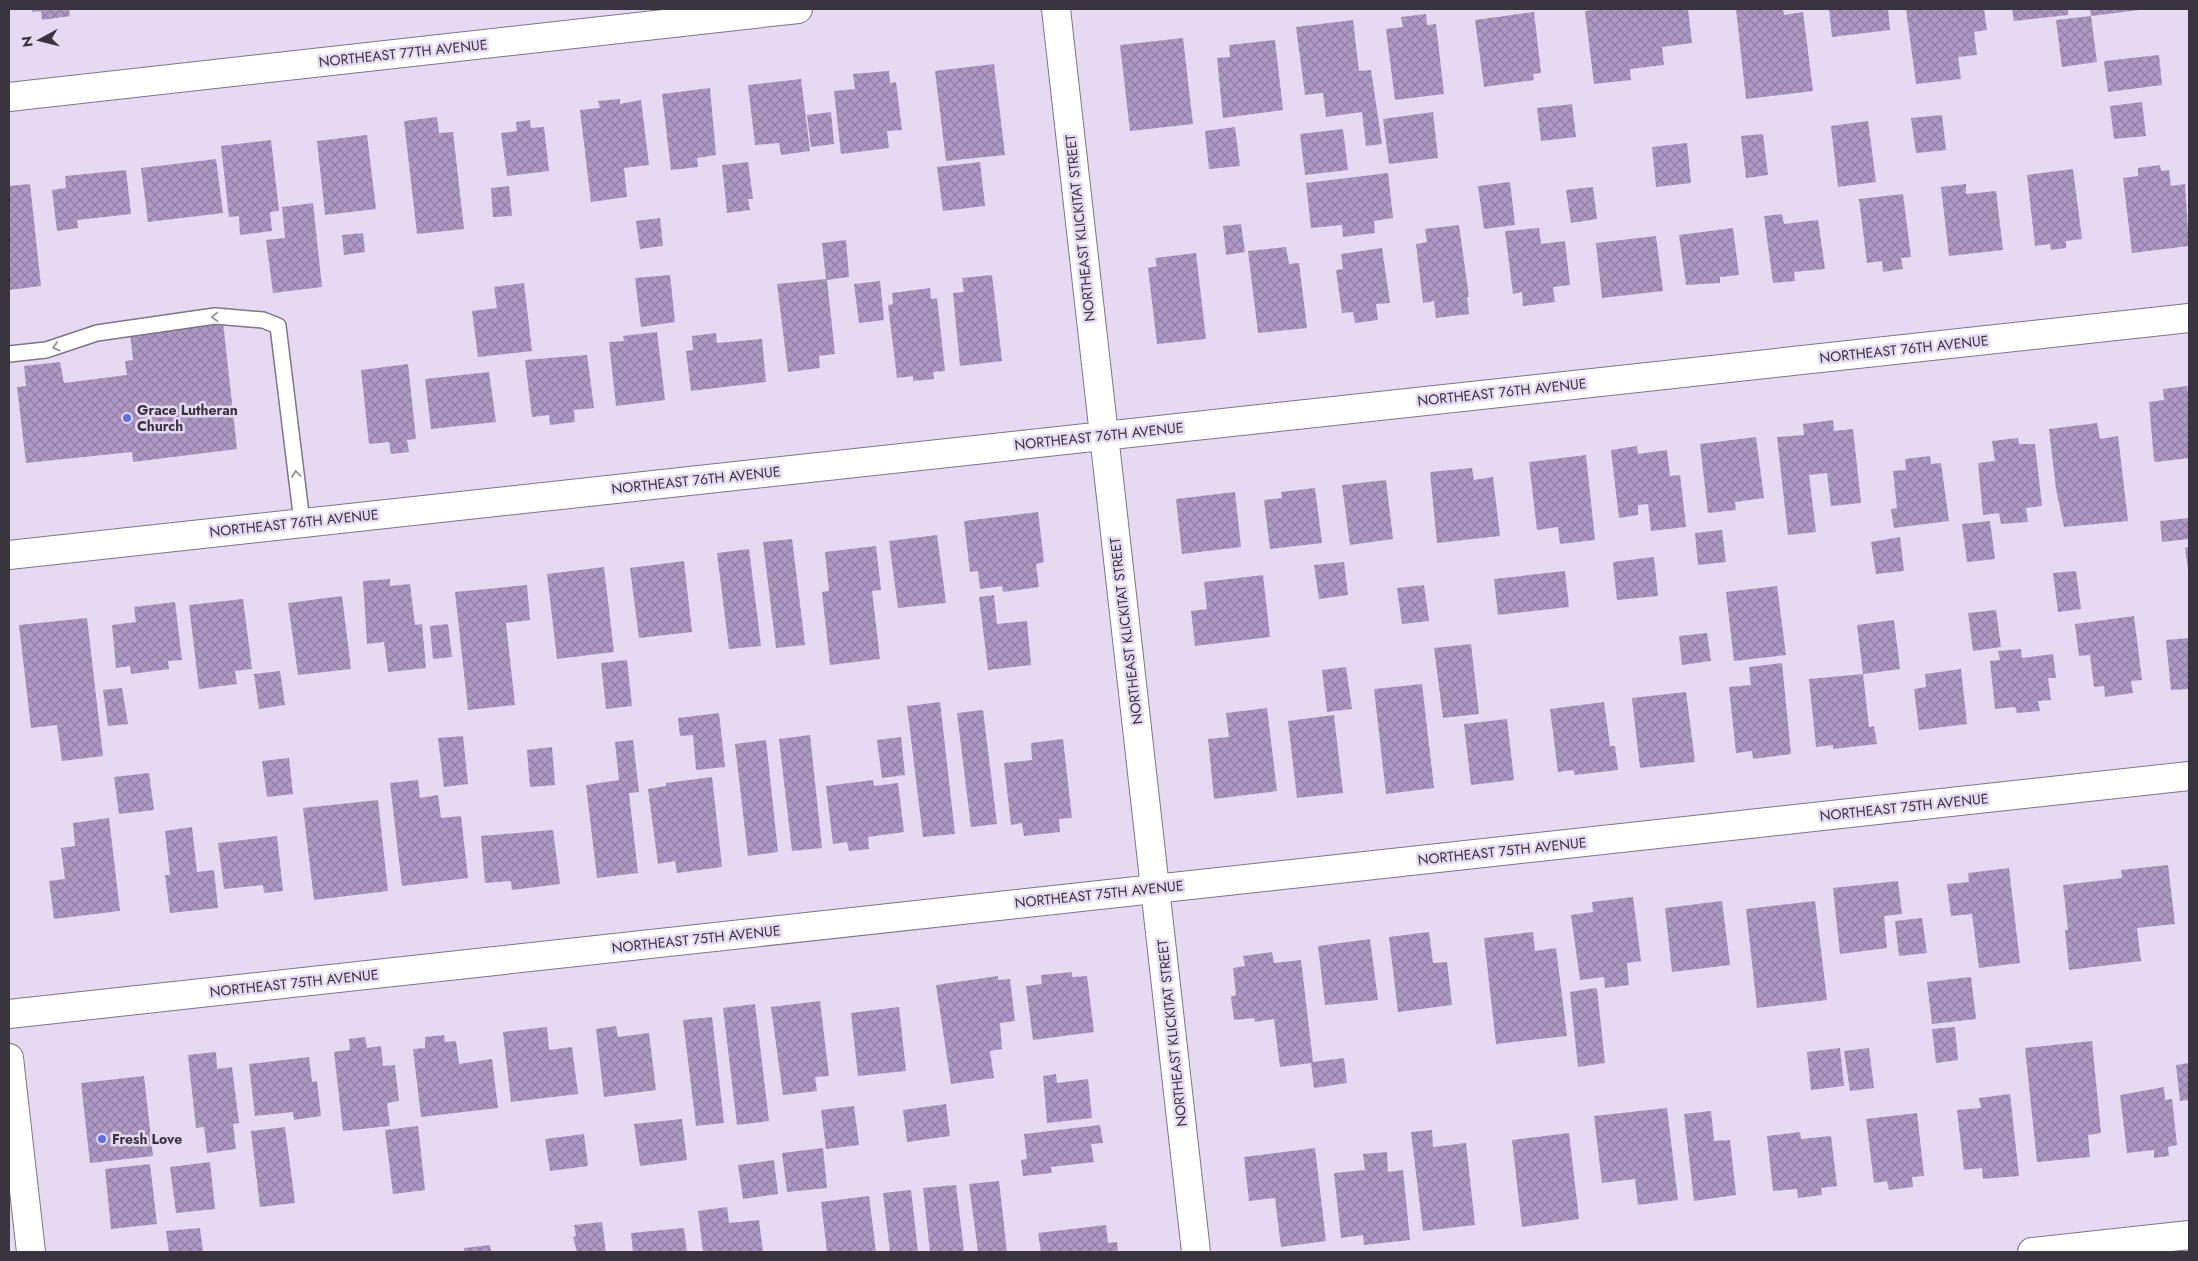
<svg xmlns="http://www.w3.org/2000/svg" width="2198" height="1261" font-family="Jost,sans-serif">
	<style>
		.building { fill: url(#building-cross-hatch) }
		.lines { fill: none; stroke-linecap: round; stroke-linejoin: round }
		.lane-casing { stroke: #7f748a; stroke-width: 18 }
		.street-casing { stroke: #7f748a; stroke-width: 30 }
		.secondary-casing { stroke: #7f748a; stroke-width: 30 }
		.lane { stroke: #fff; stroke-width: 15 }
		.street { stroke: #fff; stroke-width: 28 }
		.secondary { stroke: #fff; stroke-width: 28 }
		.oneway { stroke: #9c9a9e }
		.poi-dot { fill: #5e70e8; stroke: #e5daf2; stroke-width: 2 }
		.labels { text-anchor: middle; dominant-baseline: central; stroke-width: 5; stroke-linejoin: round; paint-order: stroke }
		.street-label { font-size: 14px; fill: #39343e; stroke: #e5daf2 }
		.poi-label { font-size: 14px; font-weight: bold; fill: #39343e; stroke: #e5daf2; text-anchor: start }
	</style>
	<defs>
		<pattern id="building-cross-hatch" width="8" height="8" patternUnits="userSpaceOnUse" patternTransform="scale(1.25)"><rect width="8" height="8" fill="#ae99c4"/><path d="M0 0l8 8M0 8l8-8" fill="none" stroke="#8f7ea1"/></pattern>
	</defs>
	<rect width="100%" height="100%" fill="#e5daf2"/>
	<g class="building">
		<polygon points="32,9 69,9 70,16 42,20 41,11 32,12"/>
		<polygon points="1602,9 1688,9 1692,43 1662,47 1664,65 1630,69 1631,80 1594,84 1585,11"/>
		<polygon points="1736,9 1783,9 1784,15 1803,12 1813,91 1746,99"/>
		<polygon points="1829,9 1888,9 1890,30 1832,37"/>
		<polygon points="1906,9 1984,9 1987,30 1974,32 1977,55 1958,57 1961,79 1916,84"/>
		<polygon points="2012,9 2068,9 2068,15 2014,21"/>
		<polygon points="2090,9 2138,9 2139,10 2091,16"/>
		<polygon points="1534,12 1541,73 1533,74 1534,80 1484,87 1475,20"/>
		<polygon points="1426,14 1427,25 1436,24 1444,94 1395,100 1386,29 1403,27 1401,17"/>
		<polygon points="2091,16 2097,62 2062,67 2056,20"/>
		<polygon points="1353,20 1359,71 1371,70 1382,144 1366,146 1362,112 1326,117 1323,93 1305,95 1296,27"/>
		<polygon points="1183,38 1193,124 1130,131 1120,45"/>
		<polygon points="1275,40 1283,110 1223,118 1217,58 1230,57 1229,45"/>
		<polygon points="2159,55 2162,85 2108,92 2104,61"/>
		<polygon points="994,64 1005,155 946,161 935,71"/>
		<polygon points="889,71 890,83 896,82 902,130 887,131 889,148 841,154 834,91 855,89 853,74"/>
		<polygon points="801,79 810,151 781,155 779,143 755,145 748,85"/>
		<polygon points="710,88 716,155 697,158 698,167 671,170 662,94"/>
		<polygon points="620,99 620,104 641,100 649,165 624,168 627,197 591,202 580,110 600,108 598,101"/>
		<polygon points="2142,102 2146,136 2114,139 2110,106"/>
		<polygon points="1572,104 1576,137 1541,141 1537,108"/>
		<polygon points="831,112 834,144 811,147 807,115"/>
		<polygon points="1433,112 1438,158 1389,164 1383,119"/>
		<polygon points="1942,115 1946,150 1916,153 1911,118"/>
		<polygon points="437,117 439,133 453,132 464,229 417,234 404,121"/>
		<polygon points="530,120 531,128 544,127 549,171 507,176 501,133 517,131 516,122"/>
		<polygon points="1868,121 1876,182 1838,187 1831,126"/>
		<polygon points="1235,127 1240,166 1209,169 1205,131"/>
		<polygon points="1343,129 1348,170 1305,175 1300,134"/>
		<polygon points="1763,134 1768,175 1746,178 1741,136"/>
		<polygon points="367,135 376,209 325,215 317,141"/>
		<polygon points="271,140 279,211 270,212 272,231 240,235 239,216 229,217 221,146"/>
		<polygon points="1687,143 1691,183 1656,187 1652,147"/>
		<polygon points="216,159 223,213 148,222 141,168"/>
		<polygon points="748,162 753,199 748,199 750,210 727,213 722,165"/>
		<polygon points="980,162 985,206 943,211 937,167"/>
		<polygon points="2160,165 2161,171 2169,170 2171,186 2185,184 2189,246 2132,253 2123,178 2138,176 2138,168"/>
		<polygon points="2073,169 2082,239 2066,241 2066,248 2051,250 2050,244 2035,246 2027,175"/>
		<polygon points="126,170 131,214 77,220 78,228 57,231 52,190 66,188 65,176"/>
		<polygon points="1388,173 1393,218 1374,221 1375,233 1343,237 1342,225 1311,228 1306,183"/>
		<polygon points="1510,182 1515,225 1484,229 1478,186"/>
		<polygon points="30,184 41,286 9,290 9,186"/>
		<polygon points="1966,184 1966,194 1996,191 2003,250 1949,256 1941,187"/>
		<polygon points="509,186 512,216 493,217 491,188"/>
		<polygon points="1593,187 1597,219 1571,223 1566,190"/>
		<polygon points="1903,194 1911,257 1901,258 1903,269 1883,272 1882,261 1867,263 1859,199"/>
		<polygon points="313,203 322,287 273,293 266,240 285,238 282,207"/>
		<polygon points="1782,214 1784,224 1818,220 1825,269 1794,272 1795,281 1773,283 1764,216"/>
		<polygon points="660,218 663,246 640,249 636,221"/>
		<polygon points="1241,224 1245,252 1226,255 1223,226"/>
		<polygon points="1459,225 1469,297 1467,297 1469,314 1436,318 1434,301 1423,303 1416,244 1427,242 1425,229"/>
		<polygon points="1539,228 1541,244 1565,241 1570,285 1553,287 1555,302 1523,306 1522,292 1513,294 1505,231"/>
		<polygon points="1733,228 1739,275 1720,277 1720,283 1686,285 1679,235"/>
		<polygon points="363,233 365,252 344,255 342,235"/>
		<polygon points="1656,236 1663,291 1602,298 1596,243"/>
		<polygon points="846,240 849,277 827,280 835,354 819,356 820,368 788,372 777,284 826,279 822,243"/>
		<polygon points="1286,247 1289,264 1299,263 1307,328 1258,333 1248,251"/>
		<polygon points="1382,248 1390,303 1376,304 1378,320 1355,323 1353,312 1342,313 1336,270 1343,269 1341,254"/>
		<polygon points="1196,253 1206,339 1157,344 1148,268 1157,266 1155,258"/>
		<polygon points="670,275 675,322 641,327 635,278"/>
		<polygon points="992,275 1002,361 960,366 953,293 964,292 962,278"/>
		<polygon points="880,281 884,320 859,323 854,284"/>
		<polygon points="524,283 532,351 478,357 472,311 497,308 494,287"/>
		<polygon points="930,288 931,299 937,298 945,371 933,372 934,379 913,381 913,376 897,378 888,305 893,304 892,293"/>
		<polygon points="223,322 237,449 133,462 132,452 26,463 17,387 26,386 24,366 60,362 64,383 127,375 125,361 133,360 130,333"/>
		<polygon points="657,332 665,400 616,406 609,342 624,341 623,336"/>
		<polygon points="716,333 717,343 762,339 766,382 691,391 686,351 693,350 692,336"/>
		<polygon points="587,355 594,408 574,410 575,422 550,425 549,415 532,417 525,360"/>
		<polygon points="408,364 416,439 407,440 409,452 391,454 389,442 369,444 361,370"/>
		<polygon points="489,372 496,422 431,429 425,379"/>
		<polygon points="2187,386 2189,398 2189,458 2156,462 2154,461 2149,402 2164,400 2163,389"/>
		<polygon points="1833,420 1834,431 1853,429 1861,503 1831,506 1827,473 1809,475 1816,532 1788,535 1777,437 1804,435 1803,424"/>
		<polygon points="2097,423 2100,439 2118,436 2128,521 2064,527 2056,489 2049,429"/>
		<polygon points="1756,437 1764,498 1735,502 1736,510 1708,513 1700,444"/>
		<polygon points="2018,438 2019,444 2035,444 2042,506 2026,508 2028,522 2001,524 1999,513 1983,515 1978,463 1995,461 1992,441"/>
		<polygon points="1637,446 1638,454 1667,450 1670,476 1680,475 1686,527 1651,531 1648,504 1638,505 1638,515 1619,518 1611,450"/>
		<polygon points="1586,455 1595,540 1560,544 1558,527 1537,530 1529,462"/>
		<polygon points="1930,456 1931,464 1941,463 1949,521 1894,528 1891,509 1897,508 1893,471 1906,470 1905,459"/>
		<polygon points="1472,468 1474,480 1493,477 1500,536 1437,543 1430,472"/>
		<polygon points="1386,480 1393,539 1350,545 1342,485"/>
		<polygon points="1315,488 1322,543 1270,549 1264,500 1282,498 1281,492"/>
		<polygon points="1235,492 1241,547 1182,554 1176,499"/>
		<polygon points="1038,512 1044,562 1036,564 1039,587 1003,592 1002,586 980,589 978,571 970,572 964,521"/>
		<polygon points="2189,518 2189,539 2162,542 2160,521"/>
		<polygon points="1990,521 1995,559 1967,562 1962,524"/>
		<polygon points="1722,530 1726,562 1698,565 1695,533"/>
		<polygon points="937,535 946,603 898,608 889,541"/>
		<polygon points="1900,537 1904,571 1876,574 1871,542"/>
		<polygon points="792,539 805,645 776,648 763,542"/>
		<polygon points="876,546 881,590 872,591 880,659 830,665 822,592 829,591 825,552"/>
		<polygon points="2189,547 2189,569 2188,569 2185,548"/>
		<polygon points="749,549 761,646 729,649 717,553"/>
		<polygon points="1654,557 1658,596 1617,600 1613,562"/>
		<polygon points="684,561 692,632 639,638 630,568"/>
		<polygon points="1344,562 1348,595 1319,599 1314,565"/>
		<polygon points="604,567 614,652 557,659 547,574"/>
		<polygon points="1565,571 1569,607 1498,615 1494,579"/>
		<polygon points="2076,571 2081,609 2058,612 2053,573"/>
		<polygon points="1263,575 1270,637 1195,646 1191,611 1207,609 1204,582"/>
		<polygon points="390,579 390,586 410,584 415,625 422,624 426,668 388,672 384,642 367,644 363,581"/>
		<polygon points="527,585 530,620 506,623 515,705 468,710 455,592"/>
		<polygon points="1424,585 1429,621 1402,624 1397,588"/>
		<polygon points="1777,586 1786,655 1734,661 1726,592"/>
		<polygon points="994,595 997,624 1027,621 1031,665 988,670 979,597"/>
		<polygon points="342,596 351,669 298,675 288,603"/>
		<polygon points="243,599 252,669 235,671 237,684 199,689 189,605"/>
		<polygon points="175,602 182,660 168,661 169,669 131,674 130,666 116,668 112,625 136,622 134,607"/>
		<polygon points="1996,610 2001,647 1973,651 1968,613"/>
		<polygon points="2134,616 2142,680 2131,681 2133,693 2105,697 2104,686 2094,687 2090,655 2079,656 2075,624"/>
		<polygon points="87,618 103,756 62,761 57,725 31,728 19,625"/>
		<polygon points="1894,620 1900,669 1863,674 1857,625"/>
		<polygon points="448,624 452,657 433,659 430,626"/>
		<polygon points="1707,633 1711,661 1682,665 1679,636"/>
		<polygon points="2189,638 2189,689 2171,690 2166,640"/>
		<polygon points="1471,644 1479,714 1443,718 1434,648"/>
		<polygon points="2021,649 2022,658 2053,654 2056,678 2048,678 2051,700 2038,701 2040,711 2017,713 2015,707 1995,709 1990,661 2000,660 1998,651"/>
		<polygon points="627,660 632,706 606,709 601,663"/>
		<polygon points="1782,663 1791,754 1753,759 1752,751 1736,753 1729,687 1751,685 1749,667"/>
		<polygon points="1346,667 1352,709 1327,712 1322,670"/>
		<polygon points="1961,669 1967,724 1919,730 1914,689 1926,687 1925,674"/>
		<polygon points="280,671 285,705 259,709 254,674"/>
		<polygon points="1863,674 1869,727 1874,726 1877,744 1833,749 1833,745 1816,747 1809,679"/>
		<polygon points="1422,684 1434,788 1386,794 1374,689"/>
		<polygon points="122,688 128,724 108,726 103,690"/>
		<polygon points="1686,692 1695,762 1640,768 1632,698"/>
		<polygon points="940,702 955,834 923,837 907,706"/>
		<polygon points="1604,702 1610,746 1615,746 1618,770 1575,775 1573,770 1558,772 1550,709"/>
		<polygon points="1267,708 1277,791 1214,799 1208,739 1229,737 1226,713"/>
		<polygon points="983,710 997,824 971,827 957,713"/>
		<polygon points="719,713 725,767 696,770 693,735 680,736 678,718"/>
		<polygon points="1334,715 1343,793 1297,798 1288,721"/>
		<polygon points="1507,719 1514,780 1471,785 1464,724"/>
		<polygon points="810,735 822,848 792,851 779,739"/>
		<polygon points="463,736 468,784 444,787 438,738"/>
		<polygon points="901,737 905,775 882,778 877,740"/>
		<polygon points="1063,739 1072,818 1059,819 1060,832 1024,836 1022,823 1011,825 1004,763 1032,760 1031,743"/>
		<polygon points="633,740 639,792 629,793 638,873 597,878 586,785 619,780 615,742"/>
		<polygon points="766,740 778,852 748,856 735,744"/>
		<polygon points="552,747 555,785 530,787 527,750"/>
		<polygon points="289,758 293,794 267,797 262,761"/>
		<polygon points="149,773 154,810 119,814 114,777"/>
		<polygon points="712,777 722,867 677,873 675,861 658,864 648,789 666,786 666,783"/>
		<polygon points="418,780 420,798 438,795 441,818 461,816 468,878 402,886 390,783"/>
		<polygon points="873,780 874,786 898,783 904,832 868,837 869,849 849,851 847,842 833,844 826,786"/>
		<polygon points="378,800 388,891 314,900 303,808"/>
		<polygon points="109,818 120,911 54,919 49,881 65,879 61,848 75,846 73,823"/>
		<polygon points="192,827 197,872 214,870 218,908 170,913 165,875 170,875 165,831"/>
		<polygon points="553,830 560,884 512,890 511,881 485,883 481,836"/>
		<polygon points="277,836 283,891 264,893 263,885 224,889 218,843"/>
		<polygon points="2168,865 2175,924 2137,928 2141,961 2069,970 2065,930 2068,930 2063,885 2122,878 2121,870"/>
		<polygon points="2009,868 2020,963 1979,968 1972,914 1951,916 1947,884 1969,882 1968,873"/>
		<polygon points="1898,881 1902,914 1884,916 1887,948 1840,954 1833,888"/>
		<polygon points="1633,897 1641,961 1627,963 1629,985 1605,988 1604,977 1580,980 1571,915 1593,912 1592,902"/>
		<polygon points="1722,901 1730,965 1672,972 1665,908"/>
		<polygon points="1815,901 1827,1000 1757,1008 1746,909"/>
		<polygon points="1922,918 1927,953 1899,956 1895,921"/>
		<polygon points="1429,932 1433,963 1447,962 1452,1005 1398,1012 1389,937"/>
		<polygon points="1533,932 1535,951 1556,948 1567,1036 1496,1044 1484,938"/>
		<polygon points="1370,939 1378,1000 1325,1005 1318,946"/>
		<polygon points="1272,952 1274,963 1301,960 1313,1062 1344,1058 1347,1083 1314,1088 1311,1063 1280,1067 1274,1019 1255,1022 1254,1018 1234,1020 1231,997 1236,995 1233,968 1245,966 1243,956"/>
		<polygon points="1072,972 1072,977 1087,976 1094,1032 1033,1040 1026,986 1042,984 1041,975"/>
		<polygon points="998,976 998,980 1010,979 1015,1021 1000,1023 1002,1049 990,1051 994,1078 951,1084 936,985"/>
		<polygon points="1971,977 1976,1019 1932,1024 1927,982"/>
		<polygon points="1595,988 1597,989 1605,1063 1578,1067 1570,992"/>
		<polygon points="820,1001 829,1076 815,1077 817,1091 783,1095 771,1007"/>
		<polygon points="755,1004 769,1121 737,1125 723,1008"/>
		<polygon points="899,1007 906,1071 858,1076 851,1013"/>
		<polygon points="712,1017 724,1123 696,1126 683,1020"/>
		<polygon points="616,1026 618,1037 649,1033 656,1090 604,1097 596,1029"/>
		<polygon points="547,1027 549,1050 572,1047 578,1094 511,1102 503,1032"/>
		<polygon points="1955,1027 1958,1060 1936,1063 1932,1029"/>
		<polygon points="444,1035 445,1042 456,1041 459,1064 492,1059 498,1108 421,1117 413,1049 425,1048 425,1037"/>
		<polygon points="365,1037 367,1048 381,1046 383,1066 395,1065 399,1101 387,1103 390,1126 343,1131 334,1052 350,1050 349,1039"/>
		<polygon points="2092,1041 2101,1133 2088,1135 2090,1157 2037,1162 2025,1048"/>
		<polygon points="1840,1048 1844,1086 1811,1090 1807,1052"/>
		<polygon points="1869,1048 1874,1088 1850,1091 1844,1051"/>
		<polygon points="216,1052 217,1069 232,1067 239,1123 233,1124 236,1149 207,1153 204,1127 196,1128 188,1055"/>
		<polygon points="309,1057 312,1082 317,1081 321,1116 294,1120 293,1112 255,1116 249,1064"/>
		<polygon points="2189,1063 2189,1100 2180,1101 2176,1065"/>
		<polygon points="1056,1074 1057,1083 1088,1079 1092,1118 1047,1123 1043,1076"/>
		<polygon points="144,1076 153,1156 90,1163 81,1083"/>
		<polygon points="2164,1087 2165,1100 2172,1099 2177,1145 2168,1147 2169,1156 2154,1158 2154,1150 2127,1153 2120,1095"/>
		<polygon points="2010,1094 2019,1176 1983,1179 1982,1168 1964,1170 1957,1110 1981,1108 1979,1098"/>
		<polygon points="946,1104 950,1136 907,1142 903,1110"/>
		<polygon points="854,1106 859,1145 826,1149 821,1110"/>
		<polygon points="1667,1108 1678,1200 1638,1205 1635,1179 1602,1183 1594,1116"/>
		<polygon points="1711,1111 1714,1141 1730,1140 1736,1195 1694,1201 1684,1114"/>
		<polygon points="1917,1113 1924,1176 1912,1177 1913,1187 1889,1190 1887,1181 1874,1183 1866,1119"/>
		<polygon points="682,1119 687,1160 640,1166 634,1124"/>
		<polygon points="1100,1125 1103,1143 1091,1144 1094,1162 1051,1167 1052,1173 1023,1176 1021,1160 1027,1159 1024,1134"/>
		<polygon points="418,1126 425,1190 393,1194 385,1130"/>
		<polygon points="285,1127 295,1203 260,1207 251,1131"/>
		<polygon points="1432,1130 1433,1147 1466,1143 1475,1225 1423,1231 1411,1132"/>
		<polygon points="1800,1132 1801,1139 1831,1136 1837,1186 1821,1188 1822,1195 1798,1198 1797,1189 1773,1191 1767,1136"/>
		<polygon points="1569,1133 1579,1219 1522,1227 1512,1140"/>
		<polygon points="584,1134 588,1166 550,1171 545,1139"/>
		<polygon points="823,1148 827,1188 787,1192 782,1153"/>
		<polygon points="1315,1148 1326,1241 1281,1247 1275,1198 1249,1201 1244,1157"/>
		<polygon points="1387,1152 1388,1172 1403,1170 1410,1240 1364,1245 1363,1235 1341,1238 1334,1173 1365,1170 1363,1154"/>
		<polygon points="774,1160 778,1194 743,1199 738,1165"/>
		<polygon points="210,1162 215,1209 176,1213 170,1167"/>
		<polygon points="150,1164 157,1224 111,1229 105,1169"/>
		<polygon points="999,1181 1007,1252 978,1252 969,1184"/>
		<polygon points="956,1185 964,1252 930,1252 923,1188"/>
		<polygon points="911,1190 918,1252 890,1252 883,1193"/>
		<polygon points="869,1196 876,1252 827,1252 821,1202"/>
		<polygon points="727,1207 729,1223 759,1220 763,1252 703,1252 698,1211"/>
		<polygon points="602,1222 606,1252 577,1252 573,1237 576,1236 574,1225"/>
		<polygon points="1106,1225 1108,1243 1117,1242 1118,1252 1041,1252 1038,1233"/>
		<polygon points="200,1228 203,1252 169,1252 166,1231"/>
		<polygon points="684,1228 687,1252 633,1252 631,1233"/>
		<polygon points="490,1245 491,1252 464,1252 464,1248"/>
	</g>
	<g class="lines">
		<g class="lane-casing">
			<polyline id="lane" points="9,354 46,350 97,333 215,316 263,320 278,326 302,522"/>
		</g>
		<g class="street-casing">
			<g id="street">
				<polyline points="1056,9 1196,1252"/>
				<polyline points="9,97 798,9"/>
				<polyline points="9,555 2189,318"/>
				<polyline points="9,1014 2189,776"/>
				<polyline points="2032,1252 2189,1235"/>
			</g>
		</g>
		<g class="secondary-casing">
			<polyline id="secondary" points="9,1058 31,1252"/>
		</g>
		<use href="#lane" class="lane"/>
		<use href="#street" class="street"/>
		<use href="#secondary" class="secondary"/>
	</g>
	<defs><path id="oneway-chevron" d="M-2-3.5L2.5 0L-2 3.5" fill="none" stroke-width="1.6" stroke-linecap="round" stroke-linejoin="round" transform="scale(1.25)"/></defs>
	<g class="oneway">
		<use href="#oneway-chevron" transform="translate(215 317) rotate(178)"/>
		<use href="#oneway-chevron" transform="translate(56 347) rotate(163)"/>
		<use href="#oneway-chevron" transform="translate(296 474) rotate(-97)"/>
	</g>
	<g class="poi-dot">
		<circle cx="127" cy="418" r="5"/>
		<circle cx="102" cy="1139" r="5"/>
	</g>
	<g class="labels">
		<g class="street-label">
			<text transform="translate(403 53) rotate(-6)">NORTHEAST 77TH AVENUE</text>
			<text transform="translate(1080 228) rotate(-96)">NORTHEAST KLICKITAT STREET</text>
			<text transform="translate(1904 349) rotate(-6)">NORTHEAST 76TH AVENUE</text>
			<text transform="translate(1502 392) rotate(-6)">NORTHEAST 76TH AVENUE</text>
			<text transform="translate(1099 436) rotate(-6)">NORTHEAST 76TH AVENUE</text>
			<text transform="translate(696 480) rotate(-6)">NORTHEAST 76TH AVENUE</text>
			<text transform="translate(294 523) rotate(-6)">NORTHEAST 76TH AVENUE</text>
			<text transform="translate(1126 631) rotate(-97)">NORTHEAST KLICKITAT STREET</text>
			<text transform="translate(1904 807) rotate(-6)">NORTHEAST 75TH AVENUE</text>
			<text transform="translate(1502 851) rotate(-6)">NORTHEAST 75TH AVENUE</text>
			<text transform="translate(1099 894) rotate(-6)">NORTHEAST 75TH AVENUE</text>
			<text transform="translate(696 939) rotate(-6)">NORTHEAST 75TH AVENUE</text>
			<text transform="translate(294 983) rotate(-6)">NORTHEAST 75TH AVENUE</text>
			<text transform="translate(1172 1033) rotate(-96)">NORTHEAST KLICKITAT STREET</text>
		</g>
		<g class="poi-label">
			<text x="137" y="410">Grace Lutheran<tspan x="137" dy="16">Church</tspan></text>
			<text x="112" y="1139">Fresh Love</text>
		</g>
	</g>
	<rect width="2198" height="1261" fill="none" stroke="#39343e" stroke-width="20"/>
	<g transform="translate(40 40) rotate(263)" stroke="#e5daf2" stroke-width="4" paint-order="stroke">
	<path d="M0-4L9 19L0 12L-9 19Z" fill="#39343e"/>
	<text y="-8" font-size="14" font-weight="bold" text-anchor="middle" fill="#39343e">N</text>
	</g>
</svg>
